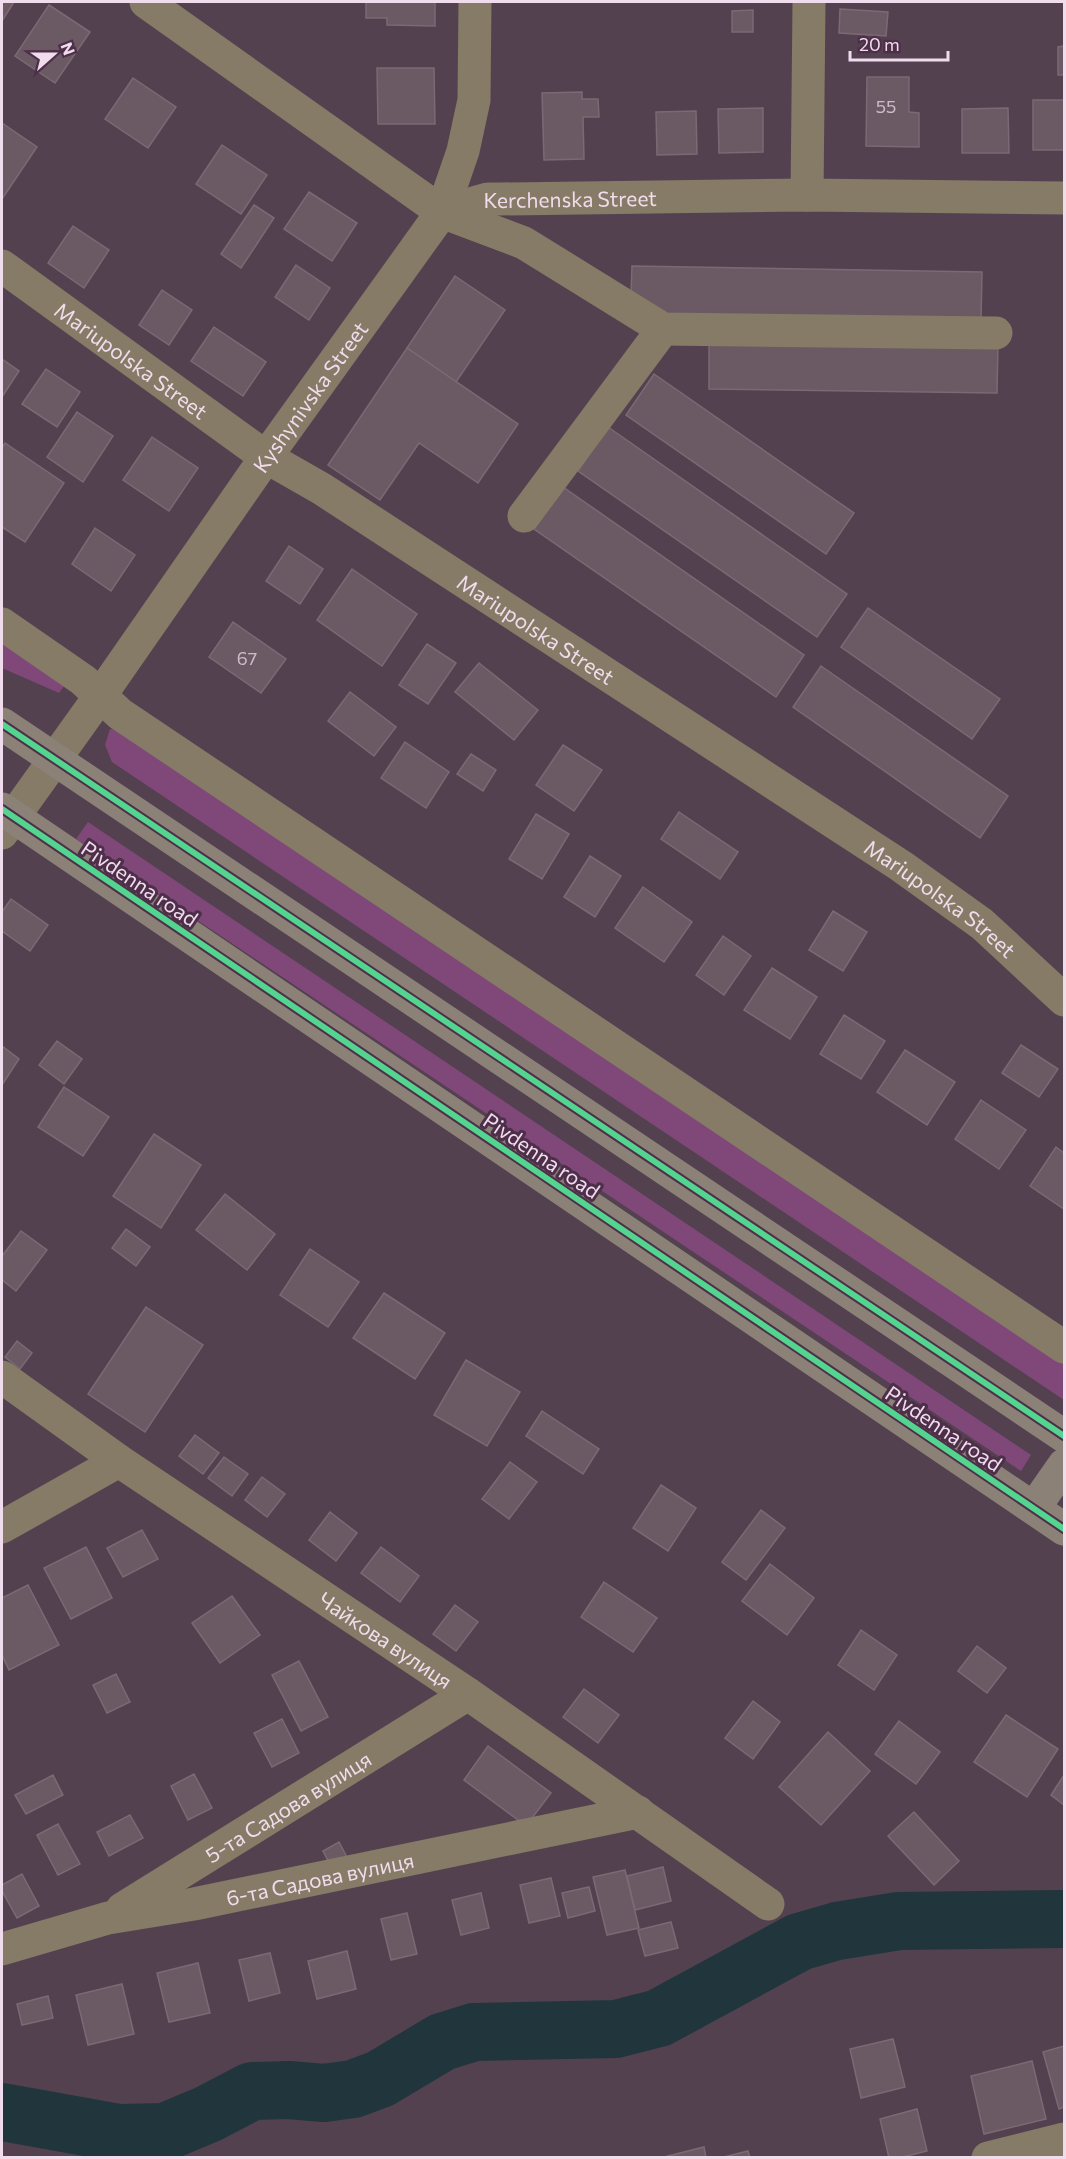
<svg xmlns="http://www.w3.org/2000/svg" width="1066" height="2159" font-family="Commissioner,sans-serif">
	<style>
		.green { fill: #804779 }
		.lines { fill: none; stroke-linecap: round; stroke-linejoin: round }
		.river { stroke: #20363c; stroke-width: 58 }
		.building { fill: #6b5a64; stroke: #7b6a74; stroke-width: 1.5 }
		.minor { stroke: #857b66; stroke-width: 33 }
		.major { stroke: #8c8177; stroke-width: 33 }
		.cycleway-casing { stroke: #4e2f4a; stroke-width: 10 }
		.cycleway { stroke: #53d58f; stroke-width: 6 }
		.labels { text-anchor: middle; dominant-baseline: central; stroke-width: 6; stroke-linejoin: round; paint-order: stroke }
		.number-label { font-size: 18px; fill: #cfbcca }
		.street-label { font-size: 21px; fill: #f0dcec; stroke: #4e2f4a }
	</style>
	<rect width="100%" height="100%" fill="#534150"/>
	<g class="green">
		<polygon points="2,637 67,682 59,693 2,668"/>
		<polygon points="120,728 1064,1360 1064,1400 112,762 105,745 110,729"/>
		<polygon points="88,822 1031,1455 1021,1471 76,839"/>
	</g>
	<g class="lines">
		<polyline class="river" points="2,2112 119,2133 165,2132 208,2114 252,2091 289,2090 324,2093 353,2089 380,2079 442,2042 474,2032 616,2029 659,2018 799,1942 837,1931 899,1921 1064,1919"/>
	</g>
	<g class="building">
		<polygon points="2,2 14,2 2,21"/>
		<polygon points="366,2 435,2 435,26 387,25 387,18 366,18"/>
		<polygon points="49,5 90,32 55,83 15,56"/>
		<polygon points="840,9 888,12 886,36 839,33"/>
		<polygon points="753,10 753,32 732,32 732,11"/>
		<polygon points="1064,46 1064,75 1058,75 1058,47"/>
		<polygon points="377,68 434,68 435,124 378,124"/>
		<polygon points="867,77 909,77 909,112 919,113 919,147 866,146"/>
		<polygon points="133,78 176,107 148,148 105,119"/>
		<polygon points="582,92 582,99 598,99 599,117 583,117 584,159 544,160 542,93"/>
		<rect x="1033" y="100" width="31" height="50"/>
		<polygon points="763,108 763,152 719,153 718,109"/>
		<polygon points="1008,108 1009,153 962,153 962,109"/>
		<polygon points="696,111 697,154 657,155 656,112"/>
		<polygon points="2,123 37,147 2,199"/>
		<polygon points="222,145 267,175 241,214 196,184"/>
		<polygon points="309,192 357,223 332,261 284,229"/>
		<polygon points="254,205 274,218 241,268 221,254"/>
		<polygon points="73,226 109,250 84,288 48,263"/>
		<polygon points="296,265 330,288 309,320 275,297"/>
		<polygon points="632,266 982,272 981,321 665,316 631,296"/>
		<polygon points="455,276 505,310 456,382 407,348"/>
		<polygon points="162,290 192,310 169,345 139,325"/>
		<polygon points="214,327 266,362 243,396 191,361"/>
		<polygon points="709,338 998,343 997,393 709,389"/>
		<polygon points="407,348 518,424 478,483 419,443 380,500 328,465"/>
		<polygon points="2,359 19,371 2,397"/>
		<polygon points="46,369 80,392 57,427 22,404"/>
		<polygon points="654,374 854,513 826,554 626,415"/>
		<polygon points="77,412 113,436 83,482 47,457"/>
		<polygon points="608,427 847,594 817,637 578,471"/>
		<polygon points="152,437 198,468 169,511 123,480"/>
		<polygon points="5,443 64,483 25,542 2,527 2,448"/>
		<polygon points="563,487 804,655 776,697 534,529"/>
		<polygon points="95,528 135,555 111,591 72,564"/>
		<polygon points="289,546 323,569 300,604 266,581"/>
		<polygon points="352,569 417,614 382,666 317,620"/>
		<polygon points="868,608 1000,699 972,739 841,647"/>
		<polygon points="233,622 286,659 261,693 209,657"/>
		<polygon points="427,644 456,663 428,704 399,685"/>
		<polygon points="479,663 538,710 514,740 455,692"/>
		<polygon points="821,666 1008,796 980,838 793,707"/>
		<polygon points="350,692 396,727 374,756 328,721"/>
		<polygon points="405,742 449,772 426,808 381,778"/>
		<polygon points="563,745 602,770 574,811 536,785"/>
		<polygon points="471,754 496,770 483,791 457,774"/>
		<polygon points="679,812 738,852 720,879 661,839"/>
		<polygon points="536,814 569,834 542,879 509,859"/>
		<polygon points="590,856 621,876 595,917 564,897"/>
		<polygon points="643,887 692,922 664,962 615,928"/>
		<polygon points="11,899 48,925 30,951 2,931 2,912"/>
		<polygon points="833,911 867,932 843,971 809,950"/>
		<polygon points="723,936 751,956 724,995 696,975"/>
		<polygon points="772,968 817,997 790,1039 744,1010"/>
		<polygon points="844,1015 885,1041 861,1079 820,1054"/>
		<polygon points="57,1041 82,1059 64,1084 39,1065"/>
		<polygon points="1021,1045 1058,1069 1039,1097 1002,1073"/>
		<polygon points="2,1046 19,1059 2,1085"/>
		<polygon points="905,1050 955,1082 927,1125 877,1092"/>
		<polygon points="64,1087 109,1117 83,1156 38,1127"/>
		<polygon points="981,1100 1026,1130 999,1169 955,1139"/>
		<polygon points="154,1134 201,1165 161,1228 113,1196"/>
		<polygon points="1056,1147 1064,1153 1064,1209 1030,1186"/>
		<polygon points="225,1194 275,1234 247,1270 196,1230"/>
		<polygon points="126,1229 150,1247 136,1266 112,1248"/>
		<polygon points="21,1231 47,1250 16,1291 2,1280 2,1256"/>
		<polygon points="310,1249 359,1282 328,1327 280,1295"/>
		<polygon points="384,1293 445,1333 415,1379 353,1338"/>
		<polygon points="146,1307 203,1345 145,1432 88,1394"/>
		<polygon points="17,1341 32,1353 20,1369 5,1357"/>
		<polygon points="466,1360 520,1392 487,1446 434,1415"/>
		<polygon points="542,1411 599,1449 583,1474 526,1436"/>
		<polygon points="195,1435 219,1453 203,1474 179,1456"/>
		<polygon points="224,1457 248,1474 232,1496 208,1478"/>
		<polygon points="510,1462 537,1482 509,1519 482,1499"/>
		<polygon points="262,1477 285,1494 267,1517 245,1500"/>
		<polygon points="661,1485 696,1508 668,1551 633,1528"/>
		<polygon points="761,1510 785,1528 746,1580 722,1562"/>
		<polygon points="330,1512 357,1533 336,1561 309,1540"/>
		<polygon points="142,1530 158,1559 123,1577 107,1548"/>
		<polygon points="86,1547 112,1598 71,1619 44,1568"/>
		<polygon points="381,1547 419,1576 400,1602 361,1573"/>
		<polygon points="770,1564 814,1598 787,1635 742,1601"/>
		<polygon points="604,1582 657,1618 633,1652 581,1617"/>
		<polygon points="28,1585 59,1645 9,1670 2,1655 2,1598"/>
		<polygon points="232,1596 260,1635 220,1663 192,1623"/>
		<polygon points="455,1605 478,1622 456,1651 433,1634"/>
		<polygon points="861,1630 897,1655 874,1690 838,1665"/>
		<polygon points="977,1646 1006,1668 987,1693 958,1671"/>
		<polygon points="299,1661 328,1717 301,1731 272,1675"/>
		<polygon points="116,1674 130,1702 107,1713 93,1685"/>
		<polygon points="584,1689 619,1715 598,1743 563,1717"/>
		<polygon points="753,1701 780,1722 753,1759 725,1738"/>
		<polygon points="1006,1715 1058,1749 1027,1797 974,1762"/>
		<polygon points="282,1719 299,1753 272,1767 254,1733"/>
		<polygon points="899,1721 940,1752 916,1784 875,1754"/>
		<polygon points="828,1732 870,1771 821,1825 779,1787"/>
		<polygon points="488,1746 551,1793 526,1826 464,1780"/>
		<polygon points="194,1774 212,1808 188,1820 171,1786"/>
		<polygon points="53,1775 63,1795 26,1814 15,1795"/>
		<polygon points="1064,1775 1064,1805 1051,1795"/>
		<polygon points="914,1812 959,1861 934,1885 888,1836"/>
		<polygon points="130,1815 143,1838 109,1856 97,1832"/>
		<polygon points="58,1824 80,1864 58,1875 37,1835"/>
		<polygon points="339,1842 350,1863 334,1872 323,1851"/>
		<polygon points="663,1867 671,1901 635,1910 627,1876"/>
		<polygon points="625,1870 639,1928 607,1935 593,1877"/>
		<polygon points="22,1874 39,1906 17,1918 2,1891 2,1885"/>
		<polygon points="551,1878 560,1916 529,1923 520,1885"/>
		<polygon points="589,1887 595,1911 568,1918 562,1893"/>
		<polygon points="481,1893 489,1928 461,1935 452,1900"/>
		<polygon points="407,1913 417,1954 391,1960 381,1919"/>
		<polygon points="671,1922 678,1948 645,1956 638,1930"/>
		<polygon points="347,1951 356,1989 317,1999 308,1961"/>
		<polygon points="270,1953 280,1993 249,2001 239,1960"/>
		<polygon points="198,1963 210,2013 169,2022 157,1973"/>
		<polygon points="122,1984 134,2034 88,2045 76,1995"/>
		<polygon points="48,1996 53,2018 22,2025 17,2004"/>
		<polygon points="893,2039 905,2087 861,2098 850,2049"/>
		<polygon points="1064,2046 1064,2107 1059,2109 1043,2052"/>
		<polygon points="1032,2061 1046,2119 984,2134 971,2076"/>
		<polygon points="917,2109 927,2151 899,2158 889,2158 880,2119"/>
		<polygon points="704,2147 706,2158 660,2158"/>
		<polygon points="748,2151 750,2158 720,2158"/>
	</g>
	<g class="lines">
		<g class="minor">
			<polyline points="146,2 442,212 524,243 663,329 996,333"/>
			<polyline points="807,195 809,2"/>
			<path id="s1" d="M442 212 488 199H500L807 195 1064 198"/>
			<path id="s2" d="M2 266 266 457 322 489 901 866 982 924 1064 1000"/>
			<polyline points="524,516 663,329"/>
			<polyline points="2,624 83,680 120,714 1064,1347"/>
			<path id="s3" d="M2 833 100 696 266 457 442 212 463 151 474 100 475 2"/>
			<path id="s4" d="M2 1377 119 1461 468 1694 768 1904"/>
			<polyline points="2,1527 119,1461"/>
			<path id="s5" d="M122 1909 468 1694"/>
			<path id="s6" d="M2 1949 108 1918 194 1904 638 1812"/>
			<polyline points="988,2158 1064,2139"/>
		</g>
		<g class="major">
			<polyline points="2,724 1064,1436"/>
			<polyline points="2,809 1064,1529"/>
			<polyline points="1034,1508 1064,1465"/>
		</g>
		<g class="cycleway-casing">
			<g id="cycleway">
				<polyline points="2,724 1064,1436"/>
				<polyline points="2,809 1064,1529"/>
			</g>
		</g>
		<use href="#cycleway" class="cycleway"/>
	</g>
	<g class="labels">
		<g class="number-label">
			<text x="886" y="106">55</text>
			<text x="247" y="658">67</text>
		</g>
		<g class="street-label">
			<text stroke="none"><textPath href="#s1" startOffset="130">Kerchenska Street</textPath></text>
			<text stroke="none"><textPath href="#s2" startOffset="160">Mariupolska Street</textPath></text>
			<text stroke="none"><textPath href="#s3" startOffset="534">Kyshynivska Street</textPath></text>
			<text stroke="none"><textPath href="#s2" startOffset="646">Mariupolska Street</textPath></text>
			<text transform="translate(140 883) rotate(34)">Pivdenna road</text>
			<text stroke="none"><textPath href="#s2" startOffset="1132">Mariupolska Street</textPath></text>
			<text transform="translate(542 1155) rotate(34)">Pivdenna road</text>
			<text transform="translate(944 1428) rotate(34)">Pivdenna road</text>
			<text stroke="none"><textPath href="#s4" startOffset="465">Чайкова вулиця</textPath></text>
			<text stroke="none"><textPath href="#s5" startOffset="195">5-та Садова вулиця</textPath></text>
			<text stroke="none"><textPath href="#s6" startOffset="326">6-та Садова вулиця</textPath></text>
		</g>
	</g>
	<rect width="1066" height="2159" fill="none" stroke="#f0dcec" stroke-width="6"/>
	<g transform="translate(54 54) rotate(69)" stroke="#4e2f4a" stroke-width="4.5" paint-order="stroke">
	<path d="M0-4.5L10 22L0 15L-10 22Z" fill="#f0dcec"/>
	<text y="-9" font-size="16" font-weight="bold" text-anchor="middle" fill="#f0dcec">N</text>
	</g>
	<path d="M850 51v9h98v-9" fill="none" stroke="#f0dcec" stroke-width="3"/>
	<text x="859" y="51" font-size="18" fill="#f0dcec" stroke="#4e2f4a" stroke-width="4.5" paint-order="stroke">20 m</text>
</svg>
